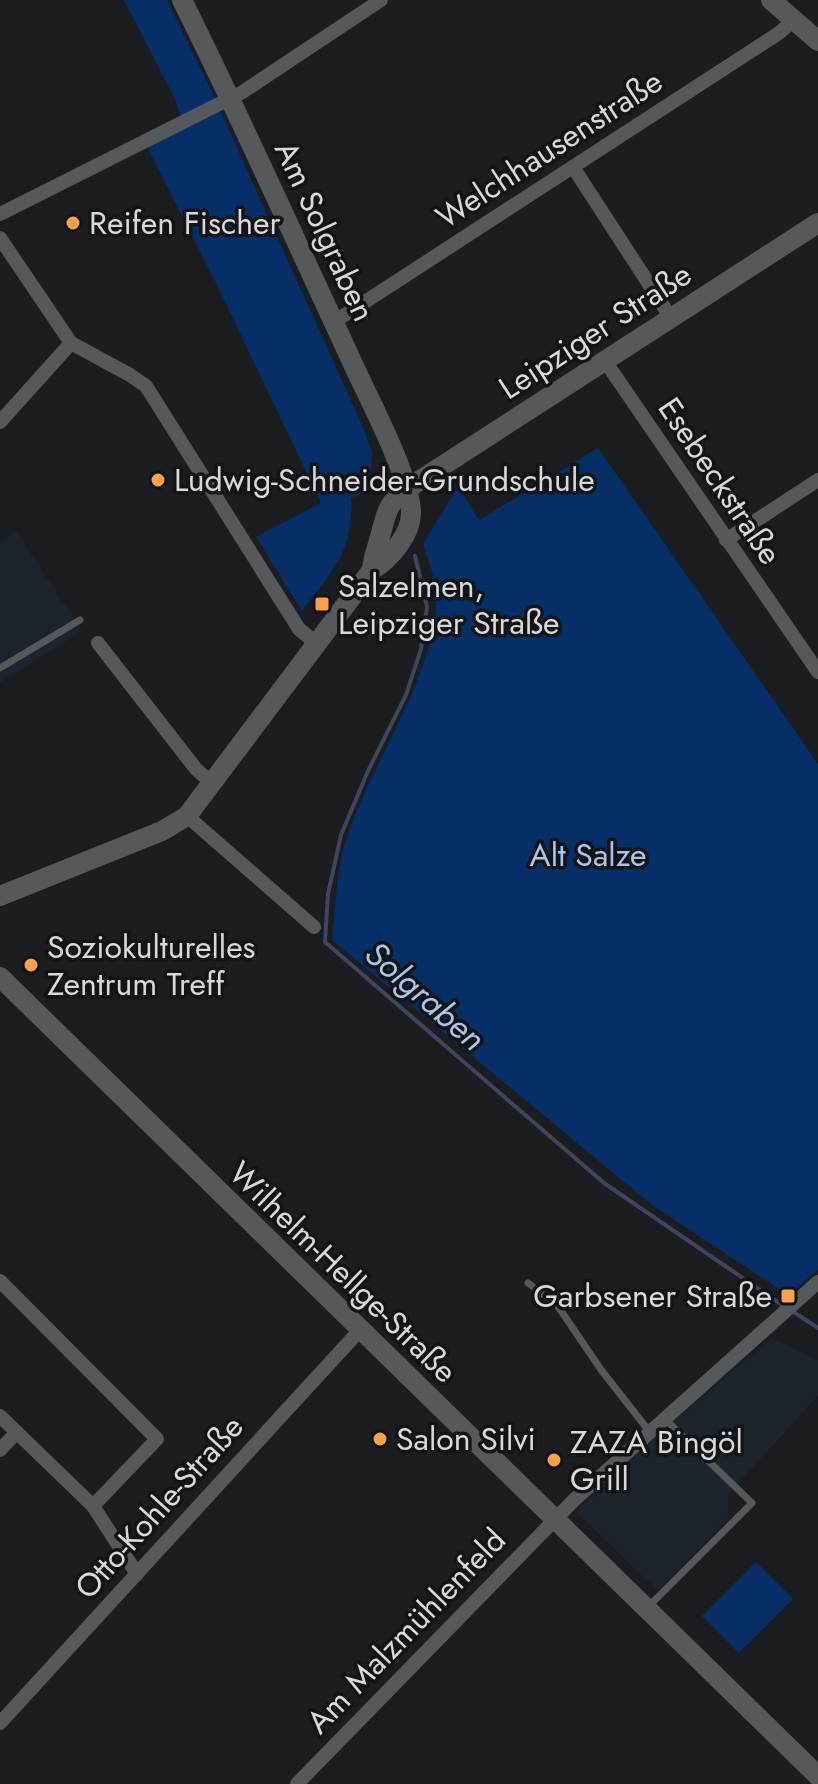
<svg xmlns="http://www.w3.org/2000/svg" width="818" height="1784" font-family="Jost,sans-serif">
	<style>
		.built { fill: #1e242c }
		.green { fill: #052f66 }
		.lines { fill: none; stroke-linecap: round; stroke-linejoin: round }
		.stream { stroke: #40455f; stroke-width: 4 }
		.lane { stroke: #56595c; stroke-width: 7 }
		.street { stroke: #56595c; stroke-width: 14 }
		.secondary { stroke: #56595c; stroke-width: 20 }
		.poi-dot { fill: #f8a14a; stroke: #121417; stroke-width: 3 }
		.labels { text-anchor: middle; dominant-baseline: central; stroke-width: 7; stroke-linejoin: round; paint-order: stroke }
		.street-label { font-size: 32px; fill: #d7d9db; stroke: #121417 }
		.poi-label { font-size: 32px; fill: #d7d9db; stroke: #121417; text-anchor: start }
		.park-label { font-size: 32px; fill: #aac5ed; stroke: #121417 }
		.water-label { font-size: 34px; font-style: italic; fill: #a8c4eb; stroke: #121417 }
	</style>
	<rect width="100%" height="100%" fill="#1b1d20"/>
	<g class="built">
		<polygon points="16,531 82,631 0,683 0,542"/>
		<polygon points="772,1338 818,1360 818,1396 728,1494 728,1519 658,1591 576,1512 658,1434"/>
	</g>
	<g class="green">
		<path d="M124 0H167L210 88 362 425 372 452 370 477 361 481 363 493 351 498C354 552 332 571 302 611L256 537 321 503 217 285 147 147 183 126 176 101Z"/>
		<path d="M598 448 818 764V1270L788 1295 652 1205 332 940C336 906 336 868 347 837 370 764 446 660 435 585 433 572 427 557 423 544L458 486 479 520Z"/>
		<polygon points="756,1562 793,1599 739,1653 702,1616"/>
	</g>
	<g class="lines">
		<g class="stream">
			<polyline points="415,556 427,607 421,649 406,695 368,771 341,835 328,894 325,942 604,1183 785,1307"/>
			<polyline points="792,1311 818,1328"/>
		</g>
		<g class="lane">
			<polyline points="0,668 80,620"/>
			<polyline points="528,1283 557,1305 602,1371 649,1431"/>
			<polyline points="648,1607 752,1503 666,1420"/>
		</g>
		<g class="street">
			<polyline points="573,167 671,318"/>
			<polyline points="0,214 241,93 381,0"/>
			<polyline points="0,238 71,343 130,375 146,386 299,629 317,644"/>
			<polyline points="334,322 779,33 794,20"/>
			<polyline points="605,361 818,672"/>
			<polyline points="0,422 71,343"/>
			<polyline points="726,540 818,480"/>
			<polyline points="98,643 196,769 213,784"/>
			<polyline points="187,816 314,927"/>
			<polyline points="0,1281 157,1439 93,1506"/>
			<polyline points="0,1416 93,1506 137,1574"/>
			<polyline points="0,1450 17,1432"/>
			<polyline points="0,1723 360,1330"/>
			<polyline points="297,1784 574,1500 818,1282"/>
		</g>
		<g class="secondary">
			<polyline points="771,0 818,41"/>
			<path d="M372 570C373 556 378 546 381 533 387 511 387 505 405 490L818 223"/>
			<path d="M0 896 162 831 187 816 372 570C390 559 412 534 411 511 409 472 365 392 348 353 293 235 240 116 182 0"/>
			<polyline points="0,977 818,1776"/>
		</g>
	</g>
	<g class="poi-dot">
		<circle cx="73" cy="223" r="8"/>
		<circle cx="158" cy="480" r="8"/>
		<rect x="314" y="596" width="16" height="16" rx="4"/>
		<circle cx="31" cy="965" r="8"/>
		<rect x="780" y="1288" width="16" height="16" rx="4"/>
		<circle cx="380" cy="1439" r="8"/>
		<circle cx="554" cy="1460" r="8"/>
	</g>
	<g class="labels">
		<g class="street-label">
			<text transform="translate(549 149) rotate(-33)">Welchhausenstraße</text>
			<text transform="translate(325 231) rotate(65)">Am Solgraben</text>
			<text transform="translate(595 331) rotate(-33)">Leipziger Straße</text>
			<text transform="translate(720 481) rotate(56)">Esebeckstraße</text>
			<text transform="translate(343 1272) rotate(44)">Wilhelm-Hellge-Straße</text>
			<text transform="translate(159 1507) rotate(-48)">Otto-Kohle-Straße</text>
			<text transform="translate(406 1631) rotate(-46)">Am Malzmühlenfeld</text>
		</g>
		<g class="poi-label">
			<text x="89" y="223">Reifen Fischer</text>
			<text x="174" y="480">Ludwig-Schneider-Grundschule</text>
			<text x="338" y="586">Salzelmen,<tspan x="338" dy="37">Leipziger Straße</tspan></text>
			<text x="47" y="947">Soziokulturelles<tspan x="47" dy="37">Zentrum Treff</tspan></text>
			<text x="772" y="1296" text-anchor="end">Garbsener Straße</text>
			<text x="396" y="1439">Salon Silvi</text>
			<text x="570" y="1442">ZAZA Bingöl<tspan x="570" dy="37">Grill</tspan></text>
		</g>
		<g class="park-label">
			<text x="588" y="855">Alt Salze</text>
		</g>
		<g class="water-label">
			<text transform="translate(425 996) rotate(41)">Solgraben</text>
		</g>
	</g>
</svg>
